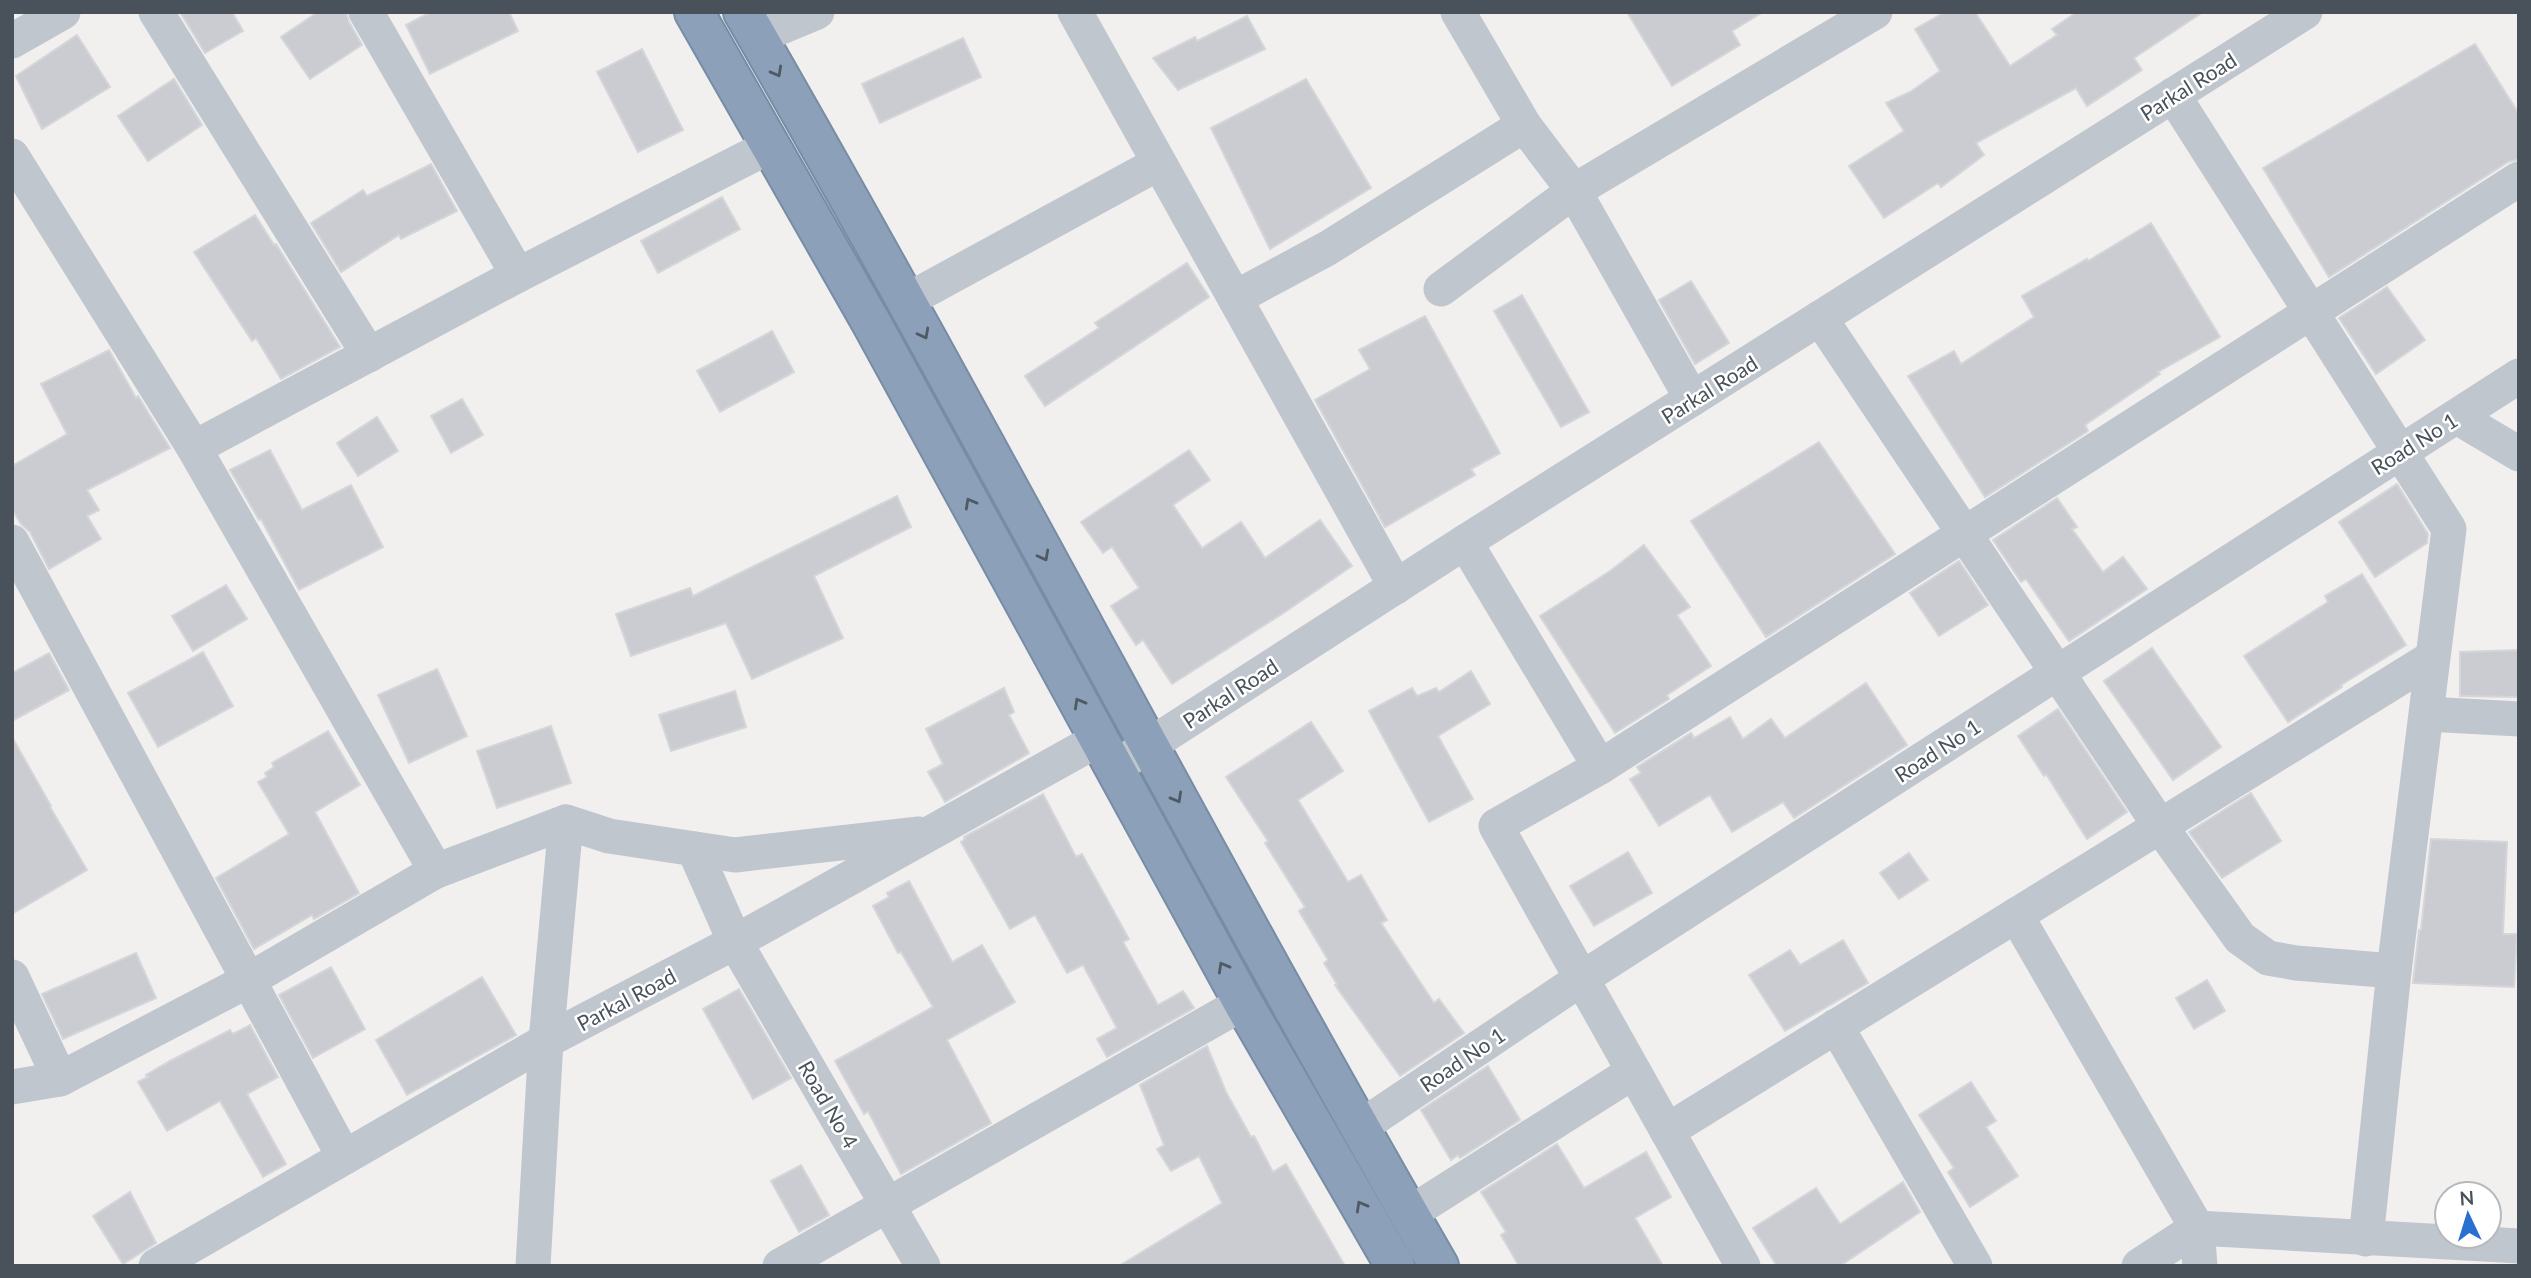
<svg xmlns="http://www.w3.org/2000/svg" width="2531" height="1278" font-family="Lato,sans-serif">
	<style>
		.building { fill: #caccd1; stroke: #d4d6da; stroke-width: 2 }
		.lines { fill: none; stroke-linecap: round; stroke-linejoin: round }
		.highway-casing { stroke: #778ca5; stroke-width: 42 }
		.minor { stroke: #bfc6cd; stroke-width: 35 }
		.highway { stroke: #8ca1b9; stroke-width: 38 }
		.oneway { stroke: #505a64 }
		.labels { text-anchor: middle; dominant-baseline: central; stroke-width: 5; stroke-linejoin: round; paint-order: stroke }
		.street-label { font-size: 21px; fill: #49525b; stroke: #fff }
	</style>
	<rect width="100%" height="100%" fill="#f2efef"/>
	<g class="building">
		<polygon points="180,12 232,12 243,31 205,53"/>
		<polygon points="318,12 346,12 349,22 362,45 310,79 281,37"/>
		<polygon points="431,12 509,12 518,31 430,74 406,25"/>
		<polygon points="1627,12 1763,12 1732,31 1740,45 1672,86"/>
		<polygon points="1945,12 1975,12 2010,66 2057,35 2052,29 2077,12 2203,12 2134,58 2142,70 2087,106 2076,88 1976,143 1984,155 1941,187 1938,183 1884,218 1849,166 1904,131 1886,103 1910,92 1940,71 1915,29"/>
		<polygon points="1247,16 1265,49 1178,90 1153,58 1195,37 1197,41"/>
		<polygon points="77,35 110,87 42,129 16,76"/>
		<polygon points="963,38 981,77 880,123 862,84"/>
		<polygon points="2475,44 2519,114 2519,159 2508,162 2329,277 2263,168"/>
		<polygon points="642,49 683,130 638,152 597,72"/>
		<polygon points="174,79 202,125 148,161 118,116"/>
		<polygon points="1306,79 1371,188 1270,249 1211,128"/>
		<polygon points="431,164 457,211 401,239 399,235 341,272 311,223 363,190 367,196"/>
		<polygon points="722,197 740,229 658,273 641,241"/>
		<polygon points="255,215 274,245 276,244 340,347 281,379 256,338 252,341 194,252"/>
		<polygon points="2151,223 2220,337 2158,372 2160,374 2085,425 2088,431 1985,497 1908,376 1954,351 1961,364 2034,317 2022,296 2087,259 2088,261"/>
		<polygon points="1187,263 1209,297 1045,406 1025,376 1099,328 1095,323"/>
		<polygon points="1691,281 1729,343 1695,364 1659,300"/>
		<polygon points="2387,287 2425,340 2376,374 2339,318"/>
		<polygon points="1522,295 1589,412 1561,427 1494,311"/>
		<polygon points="1425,316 1500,453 1471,469 1475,475 1385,527 1315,400 1370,369 1359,350"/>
		<polygon points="772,331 794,372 720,412 697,371"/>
		<polygon points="109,350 136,398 138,396 170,448 87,490 99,510 87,516 101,539 49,569 30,532 21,524 12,509 12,466 67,434 41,384"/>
		<polygon points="462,399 483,435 451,453 431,416"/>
		<polygon points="377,417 398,451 358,476 337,443"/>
		<polygon points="1819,442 1895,554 1766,637 1691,521"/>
		<polygon points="270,450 302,510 351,485 383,547 299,590 261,519 259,520 230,470"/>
		<polygon points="1189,450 1210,480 1173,505 1202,548 1241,522 1265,558 1320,520 1352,566 1282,614 1172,684 1143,640 1136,645 1111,606 1139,588 1112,547 1103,553 1081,522"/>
		<polygon points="2397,484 2428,534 2427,543 2375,577 2339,522"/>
		<polygon points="897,496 911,527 814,576 843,638 752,679 726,623 631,656 616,614 690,588 693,596"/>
		<polygon points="2057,498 2077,527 2072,529 2103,572 2123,557 2147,589 2069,641 2026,579 2021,582 1993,540"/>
		<polygon points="1644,545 1690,607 1677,615 1711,666 1667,695 1669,699 1615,733 1540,616 1610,571"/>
		<polygon points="1959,561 1988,605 1939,636 1910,593"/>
		<polygon points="2362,574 2406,645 2341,685 2342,687 2288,722 2244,656 2328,602 2325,596"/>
		<polygon points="226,585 247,619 193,651 172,616"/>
		<polygon points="2152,648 2221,747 2173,780 2104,681"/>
		<polygon points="2519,650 2519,697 2460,696 2460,652"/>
		<polygon points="203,652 233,706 158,747 128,693"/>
		<polygon points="49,653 69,690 12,721 12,673"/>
		<polygon points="437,669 467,736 409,763 378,695"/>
		<polygon points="1471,671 1490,704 1438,736 1473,799 1429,822 1369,711 1412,688 1417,696 1436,688 1439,692"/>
		<polygon points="1866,683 1907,745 1794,818 1783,802 1732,832 1710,795 1659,826 1630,779 1641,773 1637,767 1691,733 1694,738 1730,717 1743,739 1771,719 1785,738"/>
		<polygon points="1004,688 1014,712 1009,715 1029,753 945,802 928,772 943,764 926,729"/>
		<polygon points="735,691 746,727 671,751 659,715"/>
		<polygon points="2058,709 2127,812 2087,839 2046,774 2044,776 2018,736"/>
		<polygon points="1311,722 1343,771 1298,800 1348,882 1361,875 1387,920 1381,923 1434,1003 1439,999 1464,1033 1400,1076 1335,985 1337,984 1324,963 1328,960 1299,911 1305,907 1265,843 1268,841 1226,777"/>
		<polygon points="551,726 571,783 497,808 477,751"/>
		<polygon points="328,731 360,785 315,812 359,893 314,919 312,915 254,949 216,878 289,834 258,782 267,777 265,773 274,767 272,763"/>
		<polygon points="12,737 51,806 50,807 87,870 12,914"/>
		<polygon points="2251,793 2281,841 2222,878 2189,832"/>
		<polygon points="1043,794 1076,857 1082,854 1129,939 1123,942 1158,1005 1183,991 1194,1008 1107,1057 1097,1039 1117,1028 1083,965 1067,973 1035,915 1010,929 961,842 965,839 964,837"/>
		<polygon points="2431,839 2507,842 2503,934 2517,934 2514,987 2413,983 2419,930 2421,930"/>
		<polygon points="1628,852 1652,893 1594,926 1570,886"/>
		<polygon points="1909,853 1928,880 1899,899 1880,873"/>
		<polygon points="909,881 952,962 982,945 1015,1002 947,1040 991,1123 901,1174 868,1111 864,1114 835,1061 933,1007 901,952 898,953 873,906 889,897 887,893"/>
		<polygon points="1843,940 1868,983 1785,1031 1749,975 1790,950 1800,965"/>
		<polygon points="136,953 156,998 63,1039 42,994"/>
		<polygon points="331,967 365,1029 313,1058 279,995"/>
		<polygon points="482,977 516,1035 407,1095 376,1040"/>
		<polygon points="2207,980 2225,1011 2194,1029 2176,998"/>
		<polygon points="739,989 791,1078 753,1099 703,1009"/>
		<polygon points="250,1025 278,1077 247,1094 286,1164 263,1177 220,1101 167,1131 138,1082 148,1077 146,1075 170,1061 230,1030 233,1034"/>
		<polygon points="1207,1046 1226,1092 1251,1137 1254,1136 1273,1172 1286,1164 1345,1266 1119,1266 1222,1203 1199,1156 1171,1171 1157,1149 1164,1145 1140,1085"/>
		<polygon points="1488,1066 1520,1120 1460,1158 1458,1155 1451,1160 1421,1110"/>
		<polygon points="1971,1082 1996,1121 1986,1127 2018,1176 1970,1207 1948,1172 1954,1168 1919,1115"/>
		<polygon points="1557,1144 1584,1188 1646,1152 1671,1197 1635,1218 1663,1266 1519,1266 1501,1235 1506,1232 1481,1192"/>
		<polygon points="801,1165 829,1215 799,1232 771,1181"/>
		<polygon points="1903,1182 1920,1212 1840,1266 1777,1266 1753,1228 1816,1188 1840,1224"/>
		<polygon points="130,1192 156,1243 123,1264 93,1216"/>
	</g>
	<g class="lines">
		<g class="highway-casing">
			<g id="highway">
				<polyline points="694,12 872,324 1243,1003 1395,1266"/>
				<path d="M743 12C982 426 1200 852 1439 1266"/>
			</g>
		</g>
		<g class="minor">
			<polyline points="156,12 369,355"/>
			<polyline points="366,12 518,275"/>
			<polyline points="1075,12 1396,587"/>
			<polyline points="1458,12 1524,125 1574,191 1692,399"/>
			<polyline points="757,37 817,12"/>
			<polyline points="12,41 63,12"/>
			<polyline points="2173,95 2449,529 2394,971 2366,1239"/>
			<polyline points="12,156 194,448 436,871"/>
			<polyline points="1441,289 1574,191 1875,12"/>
			<polyline points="1235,298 1328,248 1524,125"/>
			<polyline points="906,301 1159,163"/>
			<polyline points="1820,318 2160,826 2240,938 2268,958 2296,963 2394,971"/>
			<polyline points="2457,417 2519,454"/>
			<polyline points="194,448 518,275 770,146"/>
			<polyline points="12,542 344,1157"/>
			<polyline points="1465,542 1600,767"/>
			<polyline points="2427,714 2519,719"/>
			<polyline points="1114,768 1465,542 2305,12"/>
			<polyline points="566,822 609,836 735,855 919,834"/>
			<polyline points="694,849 735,942 923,1266"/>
			<polyline points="2016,915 2197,1228 2200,1266"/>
			<polyline points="12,977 60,1079"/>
			<polyline points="1836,1026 1975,1266"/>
			<polyline points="12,1087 60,1079 247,981 436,871 566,822 546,1041 533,1266"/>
			<polyline points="1359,1128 1581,979 2519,376"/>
			<polyline points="1667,1131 2432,658"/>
			<polyline points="1409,1214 1633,1072"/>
			<polyline points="156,1266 546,1041 735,942 1099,739"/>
			<polyline points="780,1266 1243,1003"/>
			<polyline points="1743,1266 1496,826 1600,767 2519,179"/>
			<polyline points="2139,1266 2197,1228 2519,1246"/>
		</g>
		<use href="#highway" class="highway"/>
	</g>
	<defs><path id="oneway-chevron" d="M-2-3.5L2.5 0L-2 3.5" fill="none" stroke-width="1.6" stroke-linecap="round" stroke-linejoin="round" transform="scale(1.75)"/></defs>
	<g class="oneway">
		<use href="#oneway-chevron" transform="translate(777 72) rotate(61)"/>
		<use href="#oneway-chevron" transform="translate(924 334) rotate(62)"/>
		<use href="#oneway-chevron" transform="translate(970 503) rotate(-119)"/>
		<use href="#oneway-chevron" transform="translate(1044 556) rotate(62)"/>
		<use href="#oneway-chevron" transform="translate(1079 703) rotate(-119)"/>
		<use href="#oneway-chevron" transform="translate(1177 798) rotate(61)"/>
		<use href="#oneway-chevron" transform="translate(1223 967) rotate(-119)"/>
		<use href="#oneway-chevron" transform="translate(1361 1206) rotate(-119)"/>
	</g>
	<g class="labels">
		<g class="street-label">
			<text transform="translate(2188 86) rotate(-32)">Parkal Road</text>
			<text transform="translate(1709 389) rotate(-32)">Parkal Road</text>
			<text transform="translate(2414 443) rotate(-32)">Road No 1</text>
			<text transform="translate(1230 693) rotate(-33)">Parkal Road</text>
			<text transform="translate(1937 750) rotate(-33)">Road No 1</text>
			<text transform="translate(626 999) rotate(-28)">Parkal Road</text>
			<text transform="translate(1462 1059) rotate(-34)">Road No 1</text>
			<text transform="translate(829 1104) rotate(60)">Road No 4</text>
		</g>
	</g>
	<rect width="2531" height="1278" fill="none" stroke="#49525b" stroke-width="28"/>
	<g transform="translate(2468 1215) rotate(356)"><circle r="33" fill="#ffffff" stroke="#b6babd" stroke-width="2"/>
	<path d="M0-5L12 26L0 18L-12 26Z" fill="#2a70d1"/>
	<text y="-10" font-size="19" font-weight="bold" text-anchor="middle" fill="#49525b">N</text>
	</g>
</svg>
